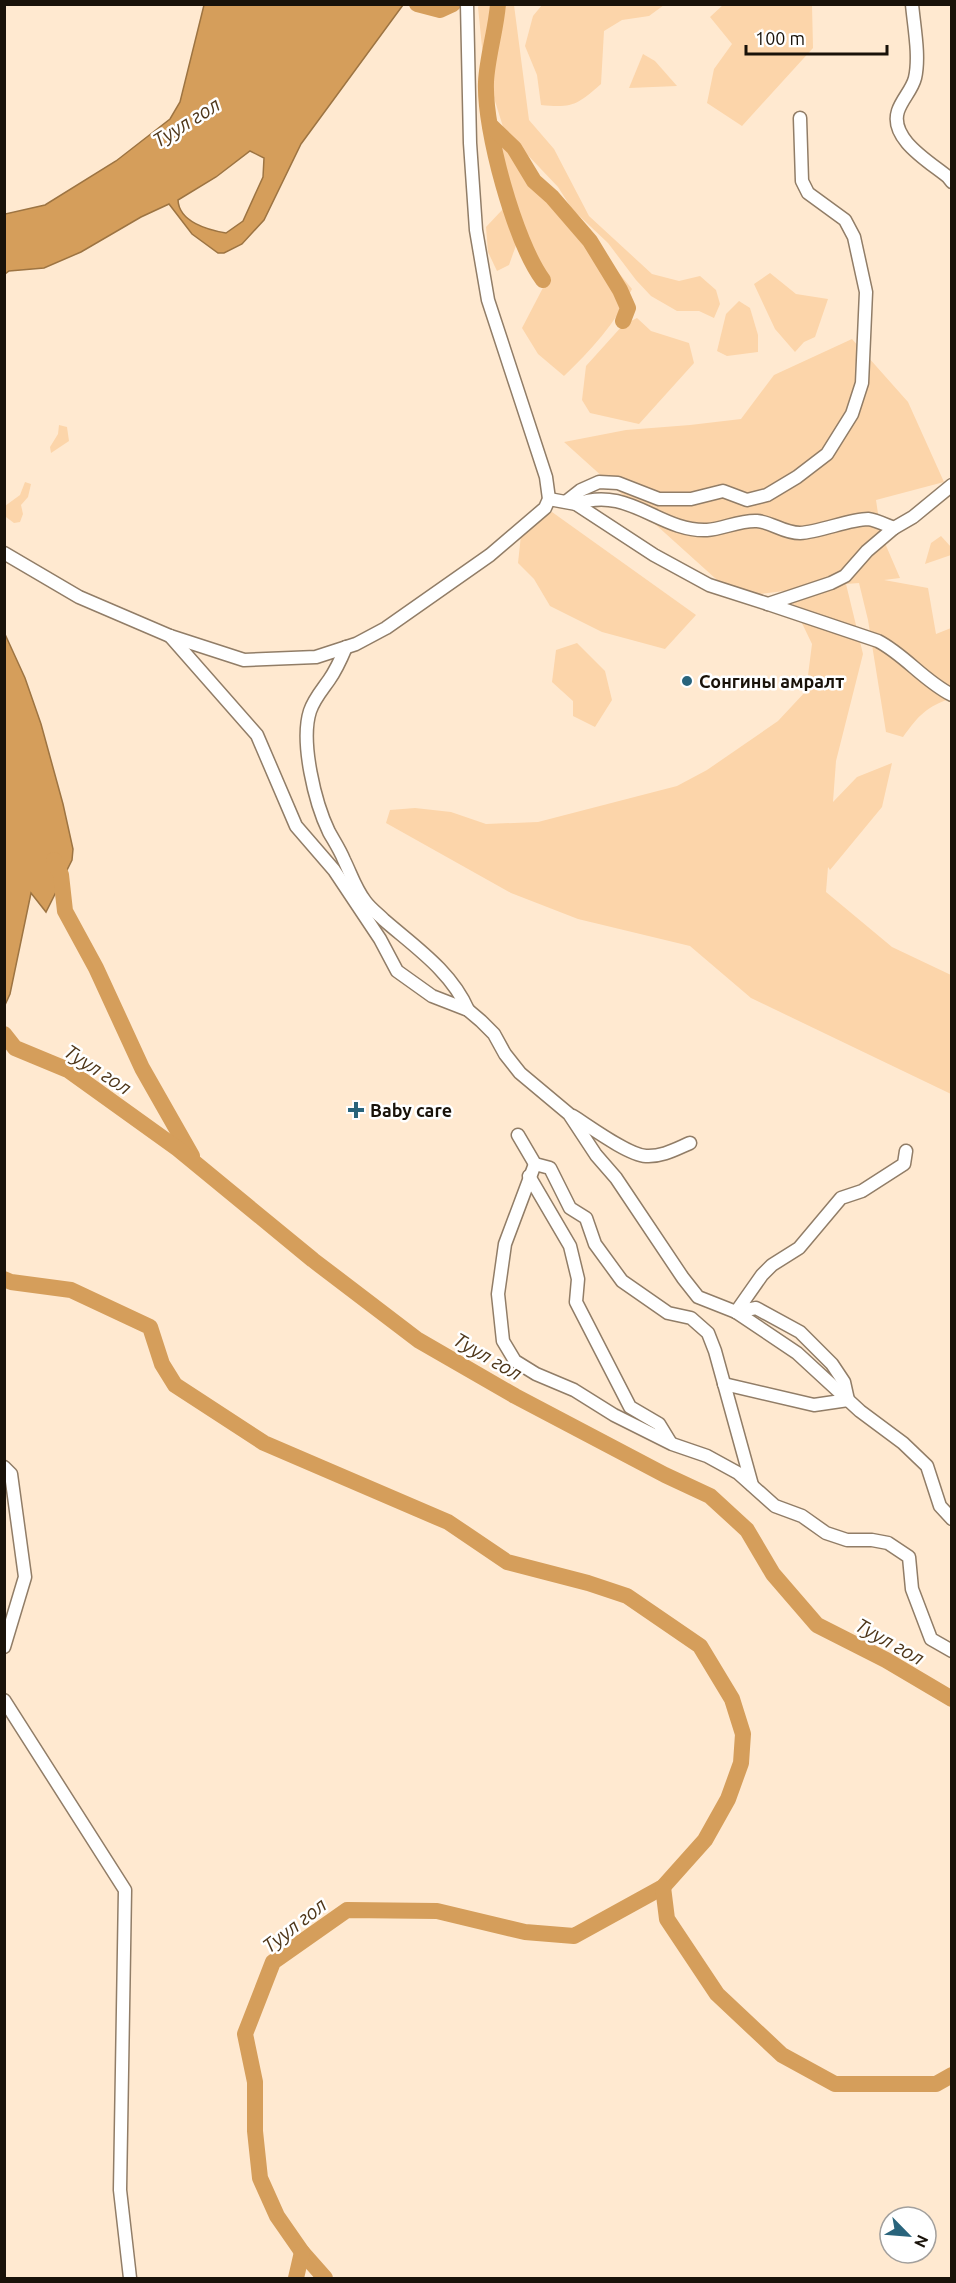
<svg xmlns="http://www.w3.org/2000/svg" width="956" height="2283" font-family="Ubuntu,sans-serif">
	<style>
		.green { fill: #fcd5aa }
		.water { fill: #d59e5b; stroke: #9d7442; stroke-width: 1.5; fill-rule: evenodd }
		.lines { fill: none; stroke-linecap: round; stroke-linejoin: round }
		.river { stroke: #d59e5b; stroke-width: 16 }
		.minor-casing { stroke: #917d67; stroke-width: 15 }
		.minor { stroke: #fff; stroke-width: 12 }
		.poi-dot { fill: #29647c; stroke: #fff; stroke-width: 2 }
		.labels { text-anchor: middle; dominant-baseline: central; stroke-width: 5; stroke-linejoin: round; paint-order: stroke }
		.poi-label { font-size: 18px; font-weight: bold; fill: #191209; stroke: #fff; text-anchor: start }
		.water-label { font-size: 20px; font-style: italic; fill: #4f371a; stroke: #fff }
	</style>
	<rect width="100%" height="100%" fill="#ffe9d0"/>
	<g class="green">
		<polygon points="480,4 514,5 529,120 554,149 589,216 652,274 679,281 700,276 716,290 720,304 714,318 699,311 677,311 651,296 636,280 608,243 572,209 558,187 504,130 490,85 482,47 478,7"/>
		<polygon points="724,4 812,5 813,48 742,126 707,103 714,69 732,44 710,17"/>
		<path d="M542 5V4L664 5 649 16 622 20 604 31 601 84C577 105 573 108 541 105L537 75 525 46 533 16Z"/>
		<polygon points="643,54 655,61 677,86 629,88"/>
		<path d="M497 131 507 140 533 182 585 232 632 289C616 323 590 351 564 376L538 354 522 328 547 280 532 252 491 141Z"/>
		<polygon points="503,209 519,237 509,265 497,271 488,252 486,227"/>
		<polygon points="770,273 796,294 828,299 815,337 804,342 795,352 775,329 754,284"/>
		<polygon points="739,301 750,308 758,335 758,352 727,356 717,351 726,314"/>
		<polygon points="637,318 651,331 689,343 694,363 639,424 590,413 582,400 586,366 623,325"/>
		<path d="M852 339 908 402 944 482 876 500 881 534 900 578 884 580 928 588 936 634 951 628 952 698C926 707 919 715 903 737L886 732 868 620 859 583 846 584 863 654 836 761 833 802 857 777 892 763 882 807 830 870 828 867 826 892 892 947 951 975V1094L751 998 690 946 578 919 511 893 386 823 390 810 415 808 451 812 486 824 538 822 677 786 707 770 778 721 806 691 812 644 787 592 800 589 736 597 564 442 626 430 690 425 741 419 774 375Z"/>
		<polygon points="59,425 67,427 69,441 51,453 50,447 58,434"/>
		<polygon points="25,482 31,484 28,497 21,505 23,514 20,522 14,523 6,517 5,506 20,495"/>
		<polygon points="552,512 696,615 665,649 602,632 550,606 534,579 518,563 522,526"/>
		<polygon points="941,536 951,547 951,555 925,564 931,543"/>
		<polygon points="577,643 605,671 612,700 595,727 573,716 573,701 552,682 556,650"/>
	</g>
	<g class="water">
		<path d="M204 5H403L301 144 264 220 242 244 224 253H218L192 234 169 204 141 217 81 252 44 268 9 271 5 274V214L45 205 116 161 170 119 180 102ZM250 151 264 158 263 177 243 221 226 233C208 230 179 222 178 200L216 177Z"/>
		<polygon points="4,632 25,678 41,724 63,804 73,849 72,860 46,912 31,893 10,994 5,1005"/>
	</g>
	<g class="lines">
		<g class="river">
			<polyline points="417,4 440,10 453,4"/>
			<path d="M498 4C496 30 487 58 486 82 484 130 515 242 543 280"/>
			<polyline points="490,125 514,148 534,181 552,197 590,241 620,290 628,308 623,321"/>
			<polyline points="54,860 61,875 65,911 96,968 142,1068 192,1156"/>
			<polyline points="4,1034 15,1048 68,1070 178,1149 313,1260 418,1340 515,1396 665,1475 710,1496 747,1530 773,1574 817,1625 886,1660 952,1699"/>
			<polyline points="4,1279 11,1282 71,1290 150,1327 162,1364 175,1385 264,1443 448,1522 507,1562 588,1583 627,1596 700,1646 732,1699 743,1734 741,1763 728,1799 705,1840 663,1887 574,1936 525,1932 437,1911 347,1910 273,1962 245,2034 255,2082 255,2131 260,2178 277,2216 302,2252 325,2278"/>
			<polyline points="663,1887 667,1919 717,1994 782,2055 835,2084 936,2084 952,2075"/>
			<polyline points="296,2278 302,2252"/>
		</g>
		<g class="minor-casing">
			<g id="minor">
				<path d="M912 4C914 27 920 56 915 78 912 90 902 99 898 111 889 139 930 162 948 177L952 182"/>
				<polyline points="549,499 576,504 654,555 709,585 768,604 831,583 845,576 867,551 894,528"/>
				<polyline points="567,501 581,490 599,482 618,483 659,499 691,499 723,491 747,500 767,495 797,477 827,454 852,414 862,383 866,292 854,237 845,220 808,193 802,181 800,118"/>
				<path d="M576 504C629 485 659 532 707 530 723 529 740 520 757 521 772 522 783 533 800 533 820 532 850 519 868 519 876 520 886 525 894 528L913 517 952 485"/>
				<polyline points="4,553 79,597 170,636 244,660 316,657 356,644 386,628 490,555 545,508 549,499 546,477 488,300 476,230 470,143 467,4"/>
				<path d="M768 604 878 641C905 655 924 681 952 695"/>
				<polyline points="170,636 257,735 296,826 334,870 380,939 397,971 432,996 468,1010 481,1021 494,1034 505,1054 520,1073 569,1114 596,1155 616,1178 683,1278 698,1297 736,1312 797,1353 860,1411 903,1443 927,1466 940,1506 952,1519"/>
				<path d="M346 647C341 659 336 670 329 680 322 690 314 699 310 711 300 742 315 803 329 832 334 841 340 850 344 860 351 874 355 888 365 901 370 908 378 914 384 920 415 947 451 971 468 1010"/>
				<path d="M573 1116C589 1126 628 1155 646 1156 662 1157 676 1149 690 1143"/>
				<polyline points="518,1135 535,1164 550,1168 570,1208 586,1218 595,1244 622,1281 668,1313 691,1318 708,1333 715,1351 752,1485"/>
				<polyline points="535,1164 505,1244 498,1294 503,1341 515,1361 536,1374 574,1390 614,1415 672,1444 707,1456 738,1473 775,1506 802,1516 826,1533 847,1540 872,1540 888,1543 909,1557 912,1589 931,1639 952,1651"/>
				<polyline points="529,1176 570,1246 578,1279 576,1302 630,1407 659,1424 670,1442"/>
				<polyline points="736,1312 762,1275 772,1265 799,1248 841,1198 862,1191 904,1164 906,1151"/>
				<polyline points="724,1384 814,1405 848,1400 844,1382 832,1364 800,1332 756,1308 736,1312"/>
				<polyline points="4,1467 11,1474 25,1577 4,1647"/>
				<polyline points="4,1700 125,1890 120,2190 130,2278"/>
			</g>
		</g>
		<use href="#minor" class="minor"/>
	</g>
	<g class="poi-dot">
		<circle cx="687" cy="681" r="6"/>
		<path d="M353 1101h6v6h6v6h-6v6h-6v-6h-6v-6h6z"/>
	</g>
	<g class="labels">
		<g class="poi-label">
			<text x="699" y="681">Сонгины амралт</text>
			<text x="370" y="1110">Baby care</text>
		</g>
		<g class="water-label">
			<text transform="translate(186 122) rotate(-32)">Туул гол</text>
			<text transform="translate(98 1069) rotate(33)">Туул гол</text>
			<text transform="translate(488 1356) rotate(30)">Туул гол</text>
			<text transform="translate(890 1641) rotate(29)">Туул гол</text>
			<text transform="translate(294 1925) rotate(-38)">Туул гол</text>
		</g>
	</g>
	<rect width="956" height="2283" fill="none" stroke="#191209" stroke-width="12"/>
	<g transform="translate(908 2235) rotate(115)"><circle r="28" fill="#ffffff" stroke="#a3a09d" stroke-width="1.5"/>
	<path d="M0-4.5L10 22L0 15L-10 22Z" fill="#29647c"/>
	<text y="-9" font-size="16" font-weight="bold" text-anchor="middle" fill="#191209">N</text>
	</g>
	<path d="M746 45v9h141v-9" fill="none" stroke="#191209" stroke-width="3"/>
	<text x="755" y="45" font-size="18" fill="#191209" stroke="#ffffff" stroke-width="4.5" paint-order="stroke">100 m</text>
</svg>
